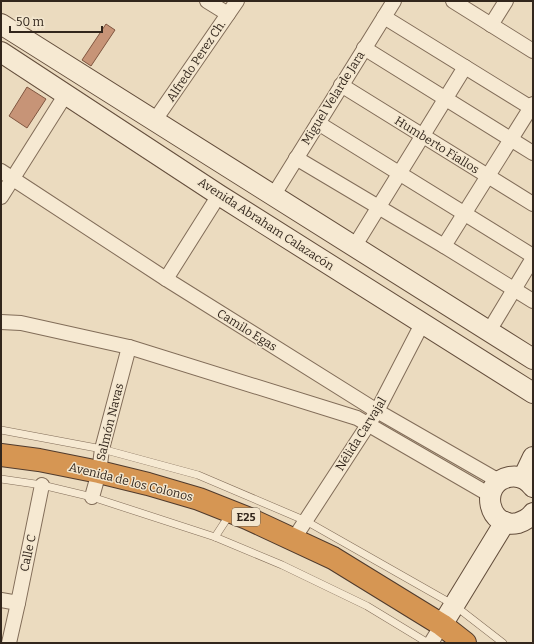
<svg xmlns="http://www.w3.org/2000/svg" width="534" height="644" font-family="Bitter,serif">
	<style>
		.building { fill: #c79477; stroke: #805640 }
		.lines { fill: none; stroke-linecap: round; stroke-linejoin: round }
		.lane-casing { stroke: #826d59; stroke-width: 8 }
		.street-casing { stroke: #826d59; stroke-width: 16 }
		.secondary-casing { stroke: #644e3c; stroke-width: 22 }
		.highway-casing { stroke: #503b2d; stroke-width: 24 }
		.lane { stroke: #f6e9d2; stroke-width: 7 }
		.street { stroke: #f6e9d2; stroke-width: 14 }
		.secondary { stroke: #f6e9d2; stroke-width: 20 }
		.highway { stroke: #d69653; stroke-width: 22 }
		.labels { text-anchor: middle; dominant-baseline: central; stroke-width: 3; stroke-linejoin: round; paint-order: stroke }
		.shield { fill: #f3e6ce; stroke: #6c6051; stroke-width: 1 }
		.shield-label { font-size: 11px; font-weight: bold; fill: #32261c }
		.street-label { font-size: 12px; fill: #32261c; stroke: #f3e6ce }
	</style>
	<rect width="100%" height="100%" fill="#ebdbbf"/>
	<g class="building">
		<polygon points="106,24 115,30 91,66 82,60"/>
		<polygon points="27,87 46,99 27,128 9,116"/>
	</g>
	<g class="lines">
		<g class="lane-casing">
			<g id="lane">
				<polyline points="1,430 102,449 198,475 306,521 454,605 503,643"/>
				<polyline points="1,479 42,485 92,497 215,537 282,565 367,606 428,643"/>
				<polyline points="215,537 230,514"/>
			</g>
		</g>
		<g class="street-casing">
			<g id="street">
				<polyline points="207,1 228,14"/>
				<polyline points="453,1 533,51"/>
				<polyline points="384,17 533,109"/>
				<polyline points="491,25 506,1"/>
				<polyline points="364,48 533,153"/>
				<polyline points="341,85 533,204"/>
				<polyline points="155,120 237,1"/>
				<polyline points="318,123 533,256"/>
				<polyline points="296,158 444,246 533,301"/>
				<polyline points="1,171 166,279 377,411 499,481"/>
				<polyline points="273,196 394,1"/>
				<polyline points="1,197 66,94"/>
				<polyline points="444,246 533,104"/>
				<polyline points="354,247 465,67"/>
				<polyline points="166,279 219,195"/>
				<polyline points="1,322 21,323 129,347 357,418 490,495"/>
				<polyline points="489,331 533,258"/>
				<polyline points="92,497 99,472 102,449 129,347"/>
				<polyline points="293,540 377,411 422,324"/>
				<polyline points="1,600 18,603 42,485"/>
				<polyline points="9,643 18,603"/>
				<polyline points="431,643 442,625"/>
			</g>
		</g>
		<g class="secondary-casing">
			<g id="secondary">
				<polyline points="1,24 533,359"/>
				<polyline points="1,52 219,195 533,393"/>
				<polyline points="523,478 533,457"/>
				<path d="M533 487C527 479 519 475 509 477 478 483 488 530 518 523 524 521 529 519 533 513"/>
				<polyline points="442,625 505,522"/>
			</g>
		</g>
		<g class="highway-casing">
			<polyline id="highway" points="1,455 39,460 99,472 148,484 199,499 247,518 333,558 442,625 465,643"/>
		</g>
		<use href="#lane" class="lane"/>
		<use href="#street" class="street"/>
		<use href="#secondary" class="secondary"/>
		<use href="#highway" class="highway"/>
	</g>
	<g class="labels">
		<rect class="shield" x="232" y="508" width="28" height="18" rx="3"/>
		<g class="shield-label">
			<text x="246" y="517">E25</text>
		</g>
		<g class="street-label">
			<text transform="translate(196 61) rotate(-56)">Alfredo Perez Ch.</text>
			<text transform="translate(333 98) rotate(-58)">Miguel Velarde Jara</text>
			<text transform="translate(437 145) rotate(32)">Humberto Fiallos</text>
			<text transform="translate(266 224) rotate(33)">Avenida Abraham Calazacón</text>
			<text transform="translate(247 330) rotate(32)">Camilo Egas</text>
			<text transform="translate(110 422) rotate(-76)">Salmón Navas</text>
			<text transform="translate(361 434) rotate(-58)">Nélida Carvajal</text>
			<text transform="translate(131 482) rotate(14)">Avenida de los Colonos</text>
			<text transform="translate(28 553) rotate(-78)">Calle C</text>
		</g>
	</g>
	<rect width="534" height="644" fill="none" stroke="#32261c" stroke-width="4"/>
	<path d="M10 26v6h92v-6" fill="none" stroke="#32261c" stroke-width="2"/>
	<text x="16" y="26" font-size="12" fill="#32261c" stroke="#f3e6ce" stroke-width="3" paint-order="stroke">50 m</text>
</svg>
